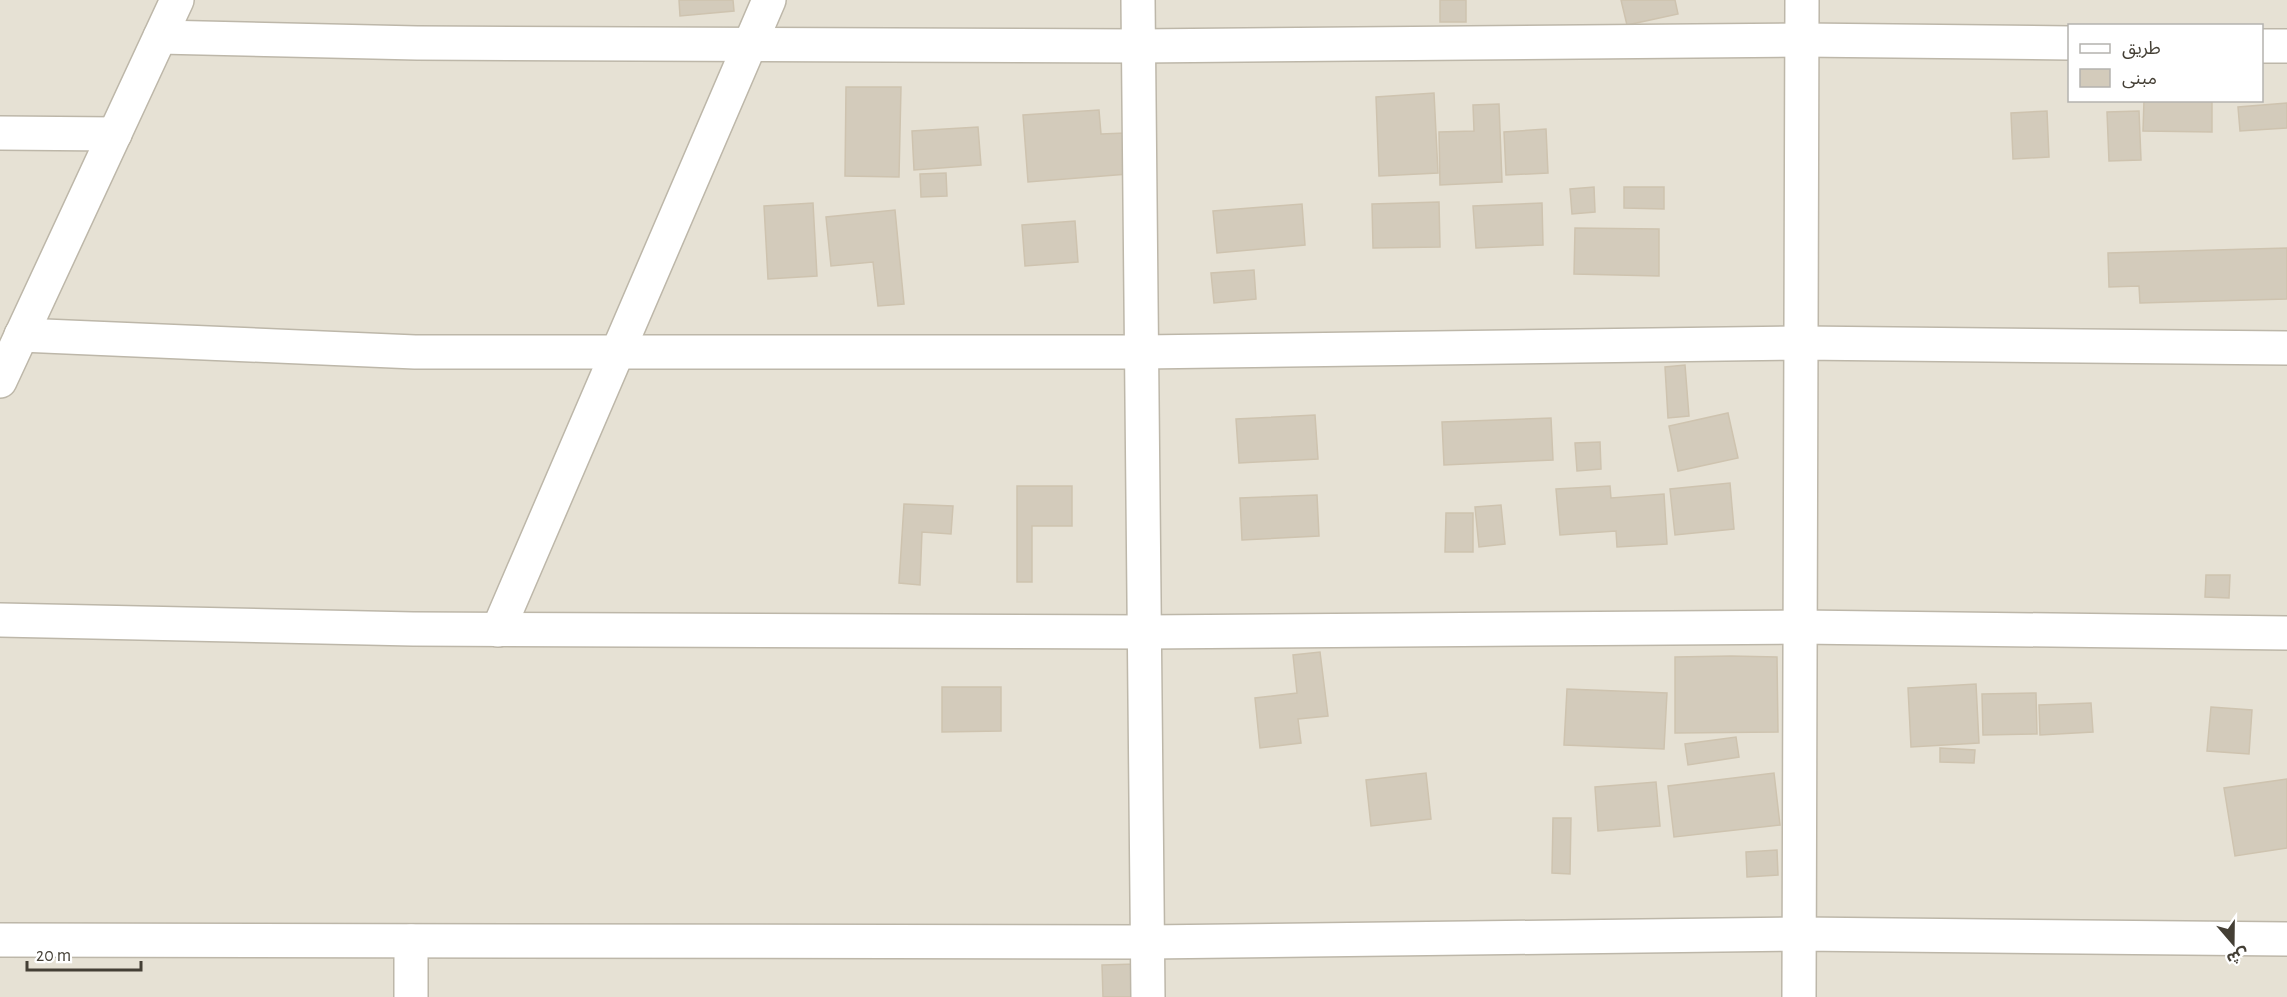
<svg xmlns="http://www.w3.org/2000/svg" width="2287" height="997" font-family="'Alegreya Sans','Noto Sans Arabic',sans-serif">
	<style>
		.residential { fill: #e6e1d4; fill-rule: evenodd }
		.building { fill: #d3cbbb; stroke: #cec3af; stroke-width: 1.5 }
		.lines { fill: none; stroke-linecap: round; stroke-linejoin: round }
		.minor-casing { stroke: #bdb7a9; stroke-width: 36 }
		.tertiary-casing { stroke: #bdb7a9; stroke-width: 36 }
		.minor { stroke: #fff; stroke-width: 33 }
		.tertiary { stroke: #fff; stroke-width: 33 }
	</style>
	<rect width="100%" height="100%" fill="#f2efe6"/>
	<path class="residential" d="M0 0H2287V997H0ZM2070 26H2262V100H2070Z"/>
	<g class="building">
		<polygon points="679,0 733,0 734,11 680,16"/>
		<rect x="1440" y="0" width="26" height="22"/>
		<polygon points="1621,0 1675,0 1678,14 1627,25"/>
		<polygon points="846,87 901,87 899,177 845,176"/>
		<polygon points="1434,93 1438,173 1379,176 1376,97"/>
		<polygon points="2144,100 2212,100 2212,132 2143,131"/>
		<polygon points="2287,103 2287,128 2240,131 2238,107"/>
		<polygon points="1499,104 1502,182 1440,185 1439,132 1474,131 1473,105"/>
		<polygon points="1099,110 1101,134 1125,133 1128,174 1028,182 1023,115"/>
		<polygon points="2047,111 2049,157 2013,159 2011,113"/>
		<polygon points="2139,111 2141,160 2109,161 2107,112"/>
		<polygon points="978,127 981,165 914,170 912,131"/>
		<polygon points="1546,129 1548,173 1506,175 1504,132"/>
		<polygon points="946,173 947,196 921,197 920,174"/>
		<polygon points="1594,187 1595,212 1572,214 1570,189"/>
		<polygon points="1624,187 1664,187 1664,209 1624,208"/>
		<polygon points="1439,202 1440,247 1373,248 1372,204"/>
		<polygon points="813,203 817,276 768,279 764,206"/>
		<polygon points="1542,203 1543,245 1476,248 1473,206"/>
		<polygon points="1302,204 1305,245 1217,253 1213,211"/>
		<polygon points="895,210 904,304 878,306 873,262 831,266 826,217"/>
		<polygon points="1075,221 1078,262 1025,266 1022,225"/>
		<polygon points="1575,228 1659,229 1659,276 1574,274"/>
		<polygon points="2287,248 2287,299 2140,303 2139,286 2109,287 2108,253"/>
		<polygon points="1254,270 1256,299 1214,303 1211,273"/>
		<polygon points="1685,365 1689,416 1668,418 1665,367"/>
		<polygon points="1728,413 1738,458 1678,471 1669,426"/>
		<polygon points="1315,415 1318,459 1239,463 1236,419"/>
		<polygon points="1551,418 1553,460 1444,465 1442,422"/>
		<polygon points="1600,442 1601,469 1577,471 1575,443"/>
		<polygon points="1730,483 1734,529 1675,535 1670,489"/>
		<polygon points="1017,486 1072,486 1072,526 1032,526 1032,582 1017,582"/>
		<polygon points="1610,486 1611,498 1664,494 1667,544 1617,547 1616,531 1560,535 1556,489"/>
		<polygon points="1317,495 1319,536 1242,540 1240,498"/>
		<polygon points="904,504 953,506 951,534 922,532 920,585 899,583"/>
		<polygon points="1501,505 1505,544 1479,547 1475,507"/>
		<polygon points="1446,513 1473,513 1473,552 1445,552"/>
		<polygon points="2206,575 2230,575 2229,598 2205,597"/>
		<polygon points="1320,652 1328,716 1298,719 1301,743 1260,748 1255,698 1297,693 1293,655"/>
		<polygon points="1731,656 1777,657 1778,732 1675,733 1675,657"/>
		<polygon points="1976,684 1979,743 1911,747 1908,688"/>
		<polygon points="942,687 1001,687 1001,731 942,732"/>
		<polygon points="1567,689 1667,693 1664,749 1564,745"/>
		<polygon points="2036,693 2037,734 1983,735 1982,694"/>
		<polygon points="2091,703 2093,732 2040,735 2039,705"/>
		<polygon points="2211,707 2252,710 2249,754 2207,751"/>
		<polygon points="1736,737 1739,757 1688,765 1685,744"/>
		<polygon points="1940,748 1975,750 1974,763 1940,762"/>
		<polygon points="1426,773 1431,819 1371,826 1366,780"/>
		<polygon points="1774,773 1780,825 1674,837 1668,786"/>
		<polygon points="2287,779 2287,848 2235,856 2224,788"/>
		<polygon points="1656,782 1660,826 1598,831 1595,787"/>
		<polygon points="1553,818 1571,818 1570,874 1552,873"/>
		<polygon points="1777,850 1778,875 1747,877 1746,852"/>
		<polygon points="1136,964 1138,997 1103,997 1102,965"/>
	</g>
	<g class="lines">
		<g class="minor-casing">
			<g id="minor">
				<polyline points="1138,0 1148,997"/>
				<polyline points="160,37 417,43 1139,46 1802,40 2070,43"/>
				<polyline points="2262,46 2287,46"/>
				<polyline points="0,133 115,134"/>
				<polyline points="21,335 415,352 1142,352 1801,343 2287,348"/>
				<polyline points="0,620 413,629 1145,632 1800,627 2287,633"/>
				<polyline points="498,630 769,0"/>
				<polyline points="0,940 1148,942 1800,934 2287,939"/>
				<polyline points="411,997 411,941"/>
				<polyline points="1799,997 1802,0"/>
			</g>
		</g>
		<g class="tertiary-casing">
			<polyline id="tertiary" points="0,381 177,0"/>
		</g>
		<use href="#minor" class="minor"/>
		<use href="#tertiary" class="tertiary"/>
	</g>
	<rect x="2068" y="24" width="195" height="78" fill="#ffffff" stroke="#b4b2ae" stroke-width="1.5"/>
	<rect x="2080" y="44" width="30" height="9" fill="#ffffff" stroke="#b4b2ae" stroke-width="1.5"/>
	<text x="2122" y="54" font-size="18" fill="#443f35">طريق</text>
	<rect x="2080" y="69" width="30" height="18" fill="#d3cbbb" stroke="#b4b2ae" stroke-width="1.5"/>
	<text x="2122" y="84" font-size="18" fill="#443f35">مبنى</text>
	<g transform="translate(2233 943) rotate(160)" stroke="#ffffff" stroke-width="4.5" paint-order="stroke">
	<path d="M0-4.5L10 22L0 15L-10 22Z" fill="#443f35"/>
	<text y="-9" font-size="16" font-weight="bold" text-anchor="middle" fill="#443f35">ش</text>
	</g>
	<path d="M27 961v9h114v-9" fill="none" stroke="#443f35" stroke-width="3"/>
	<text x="36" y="961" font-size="18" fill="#443f35" stroke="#ffffff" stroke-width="4.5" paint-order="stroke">20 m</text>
</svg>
